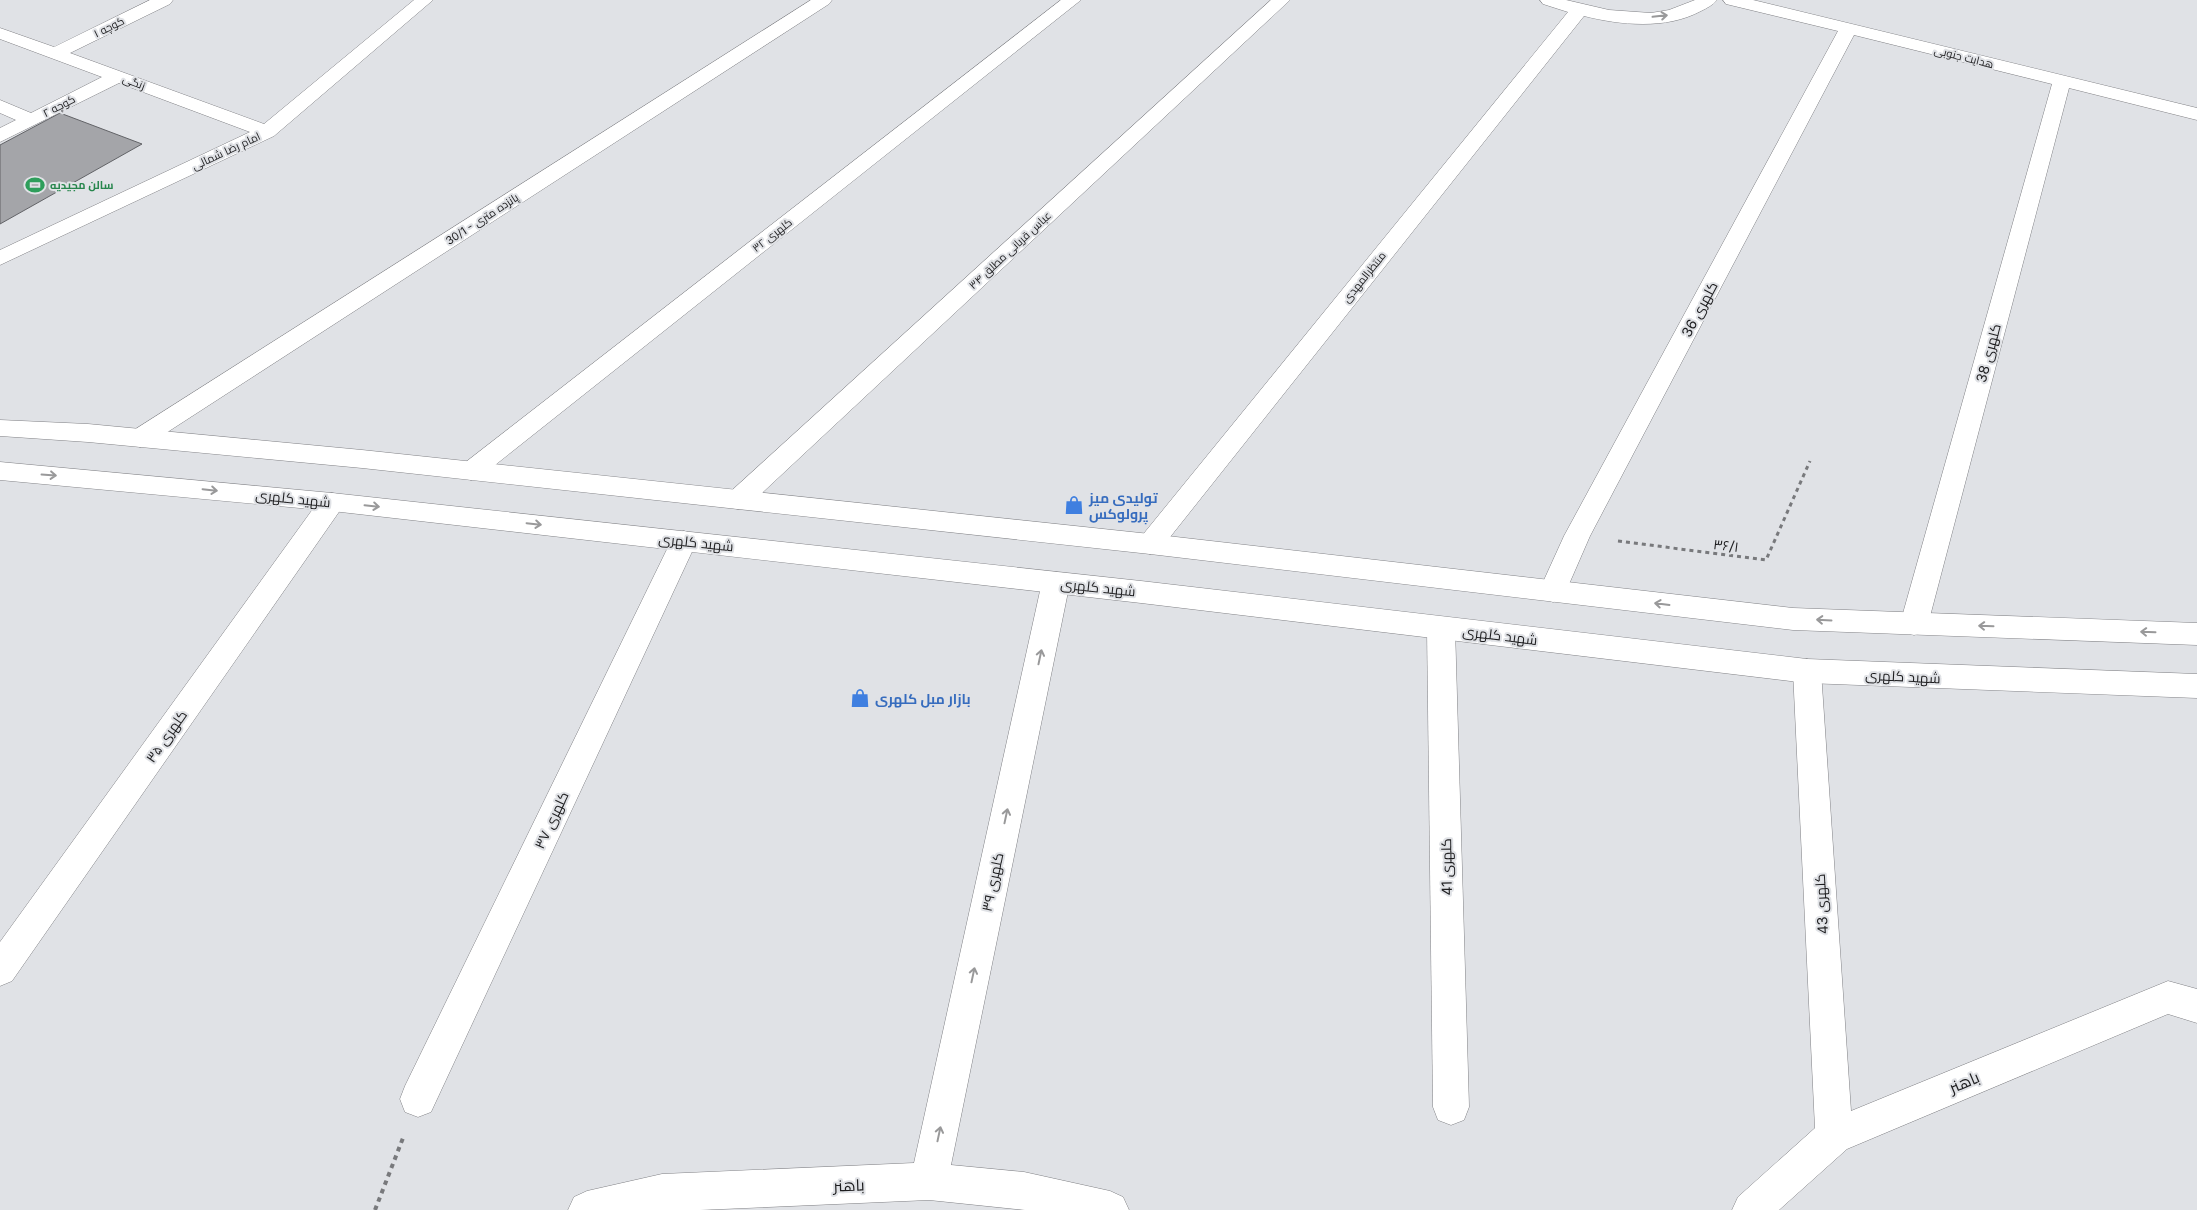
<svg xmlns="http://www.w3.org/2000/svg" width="2197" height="1210" font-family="Inter,Cairo,sans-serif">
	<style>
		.building { fill: #a4a5a9; stroke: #626367 }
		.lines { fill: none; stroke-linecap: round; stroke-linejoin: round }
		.street-casing { stroke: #808185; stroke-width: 1 }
		.secondary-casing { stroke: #808185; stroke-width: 1 }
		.path-far1 { stroke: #78797c; stroke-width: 3; stroke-dasharray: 4 4; stroke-linecap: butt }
		.path { stroke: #78797c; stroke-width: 4; stroke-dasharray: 4.5 4.5; stroke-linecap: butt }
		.street { fill: #fff; fill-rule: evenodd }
		.secondary { fill: #fff; fill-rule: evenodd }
		.oneway { stroke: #99999a }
		.labels { text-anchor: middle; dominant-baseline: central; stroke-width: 4; stroke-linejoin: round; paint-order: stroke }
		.far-street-label { font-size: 11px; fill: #1d1d1f; stroke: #e0e2e6 }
		.far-leisure-label { font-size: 11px; font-weight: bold; fill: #27864d; stroke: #e0e2e6; text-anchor: start }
		.street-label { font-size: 14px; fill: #1d1d1f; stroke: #e0e2e6 }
		.shop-label { font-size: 14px; font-weight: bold; fill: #366cbe; stroke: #e0e2e6; text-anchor: start }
		.near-street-label { font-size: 16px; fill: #1d1d1f; stroke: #e0e2e6 }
	</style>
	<rect width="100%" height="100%" fill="#e0e2e6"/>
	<polygon class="building" points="60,113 142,144 0,224 0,145"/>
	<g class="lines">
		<g class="street-casing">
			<g id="street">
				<polygon points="150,0 173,0 170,4 70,53 264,124 414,0 433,0 274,136 0,265 0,250 250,132 119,83 0,142 0,128 16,120 0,113 0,100 31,113 102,77 0,39 0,28 54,47"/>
				<polygon points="811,0 832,0 829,4 149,444 140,447 131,444 128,438 131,432"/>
				<polygon points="1061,0 1081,0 480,477 471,480 462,477 458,471 462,465"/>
				<polygon points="1271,0 1290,0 747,507 738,509 729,507 725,500 729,493"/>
				<path d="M1540 0H1566L1609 10 1651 13 1669 10 1695 0H1717C1713 5 1707 8 1701 11 1666 30 1620 25 1584 16L1159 551 1150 554 1141 551 1137 544 1141 537 1568 12 1543 4Z"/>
				<polygon points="1723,0 1753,0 2197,108 2197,120 2069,88 1928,624 1924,632 1914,635 1904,632 1900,624 2052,84 1854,35 1590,536 1563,598 1553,602 1543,598 1539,591 1564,536 1838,31 1726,4"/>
				<polygon points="332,493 341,495 345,502 341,509 12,981 0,986 0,942 323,495"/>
				<polygon points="684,531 693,534 697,541 431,1112 418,1117 405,1112 400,1099 405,1086 671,541 675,534"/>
				<polygon points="1056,572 1066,575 1070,582 951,1165 1024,1172 1110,1191 1123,1197 1129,1210 1025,1210 929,1200 700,1210 568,1210 574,1197 587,1191 662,1174 914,1163 1042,582 1046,575"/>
				<polygon points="1441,617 1451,620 1455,628 1469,1107 1464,1120 1451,1125 1438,1120 1433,1107 1427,628 1431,620"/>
				<polygon points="1807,659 1817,663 1821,671 1851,1111 2168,981 2197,989 2197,1023 2168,1014 1847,1149 1779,1210 1732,1210 1738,1197 1815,1128 1793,671 1797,663"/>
			</g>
		</g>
		<g class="secondary-casing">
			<g id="secondary">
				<polygon points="0,420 88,424 362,450 1150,534 1793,608 2197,623 2197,645 1793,630 1150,554 362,468 88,442 0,436"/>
				<polygon points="0,462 332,493 1141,581 1807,659 2197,674 2197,698 1807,683 1141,603 332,511 0,480"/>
			</g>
		</g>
		<polyline class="path-far1" points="1618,541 1766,560 1810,461"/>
		<polyline class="path" points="375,1210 403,1138"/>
		<use href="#street" class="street"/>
		<use href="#secondary" class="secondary"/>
	</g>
	<defs><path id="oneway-shaft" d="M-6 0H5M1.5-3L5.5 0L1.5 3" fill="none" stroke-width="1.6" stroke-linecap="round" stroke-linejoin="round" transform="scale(1.25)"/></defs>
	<g class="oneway">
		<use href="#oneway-shaft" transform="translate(1660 16) rotate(-6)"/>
		<use href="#oneway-shaft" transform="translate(49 475) rotate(4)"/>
		<use href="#oneway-shaft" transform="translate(210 490) rotate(6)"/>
		<use href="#oneway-shaft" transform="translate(372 506) rotate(6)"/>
		<use href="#oneway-shaft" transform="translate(534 524) rotate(6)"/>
		<use href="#oneway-shaft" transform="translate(1662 604) rotate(-173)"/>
		<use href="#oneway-shaft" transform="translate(1824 620) rotate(-177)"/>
		<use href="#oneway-shaft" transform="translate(1986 626) rotate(-178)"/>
		<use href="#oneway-shaft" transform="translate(2148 632) rotate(-178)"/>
		<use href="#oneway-shaft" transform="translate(1040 657) rotate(-78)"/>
		<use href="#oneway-shaft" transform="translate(1006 816) rotate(-78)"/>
		<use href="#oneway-shaft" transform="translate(973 975) rotate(-78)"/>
		<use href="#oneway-shaft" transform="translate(939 1134) rotate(-78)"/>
	</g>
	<defs>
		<g id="stadium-bare" transform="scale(1.5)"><path d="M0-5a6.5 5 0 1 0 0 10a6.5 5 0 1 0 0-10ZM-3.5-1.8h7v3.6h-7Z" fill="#2e9e5b" stroke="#e0e2e6" stroke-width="2.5" paint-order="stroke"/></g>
		<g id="shop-bare" transform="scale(1.5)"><path d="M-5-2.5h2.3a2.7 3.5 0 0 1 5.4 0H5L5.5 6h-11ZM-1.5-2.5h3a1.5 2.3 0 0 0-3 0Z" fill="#3f7fe0" stroke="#e0e2e6" stroke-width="2.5" paint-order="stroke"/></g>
	</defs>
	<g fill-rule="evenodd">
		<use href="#stadium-bare" x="35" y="185"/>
		<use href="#shop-bare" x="1074" y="505"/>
		<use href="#shop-bare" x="860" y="698"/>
	</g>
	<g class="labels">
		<g class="far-street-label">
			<text transform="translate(109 27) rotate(-26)">۱ کوچه</text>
			<text transform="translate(1964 57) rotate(14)">هدایت جنوبی</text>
			<text transform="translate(134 82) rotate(21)">زنگی</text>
			<text transform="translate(59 106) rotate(-27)">۲ کوچه</text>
			<text transform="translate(226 151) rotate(-25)">امام رضا شمالی</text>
			<text transform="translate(482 219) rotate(-33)">30/1 - پانزده متری</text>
			<text transform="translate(772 235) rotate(-38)">کلهری ۳۲</text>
			<text transform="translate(1010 250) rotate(-43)">عباس قربانی مطلق ۳۴</text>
			<text transform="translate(1364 277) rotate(-51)">منتظرالمهدی</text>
		</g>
		<g class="far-leisure-label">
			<text x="50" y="185">سالن مجیدیه</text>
		</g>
		<g class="street-label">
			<text transform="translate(1699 309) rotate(-62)">کلهری 36</text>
			<text transform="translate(1988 353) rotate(-75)">کلهری 38</text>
			<text transform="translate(293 498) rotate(6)">شهید کلهری</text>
			<text transform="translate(696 542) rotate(6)">شهید کلهری</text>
			<text transform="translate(1726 545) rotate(7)">۳۶/۱</text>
			<text transform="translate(1098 587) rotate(6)">شهید کلهری</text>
			<text transform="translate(1500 635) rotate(7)">شهید کلهری</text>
			<text transform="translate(1903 676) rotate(3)">شهید کلهری</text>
			<text transform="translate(166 736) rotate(-55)">کلهری ۳۵</text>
			<text transform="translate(551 820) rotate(-65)">کلهری ۳۷</text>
			<text transform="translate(1446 867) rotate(-91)">کلهری 41</text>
			<text transform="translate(992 882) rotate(-78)">کلهری ۳۹</text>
			<text transform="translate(1821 904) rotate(-93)">کلهری 43</text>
		</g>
		<g class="shop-label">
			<text x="1089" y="497">تولیدی میز<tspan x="1089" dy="16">پرولوکس</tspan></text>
			<text x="875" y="698">بازار مبل کلهری</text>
		</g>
		<g class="near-street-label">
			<text transform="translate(1964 1082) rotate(-23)">باهنر</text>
			<text transform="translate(849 1185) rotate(-2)">باهنر</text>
		</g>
	</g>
</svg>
